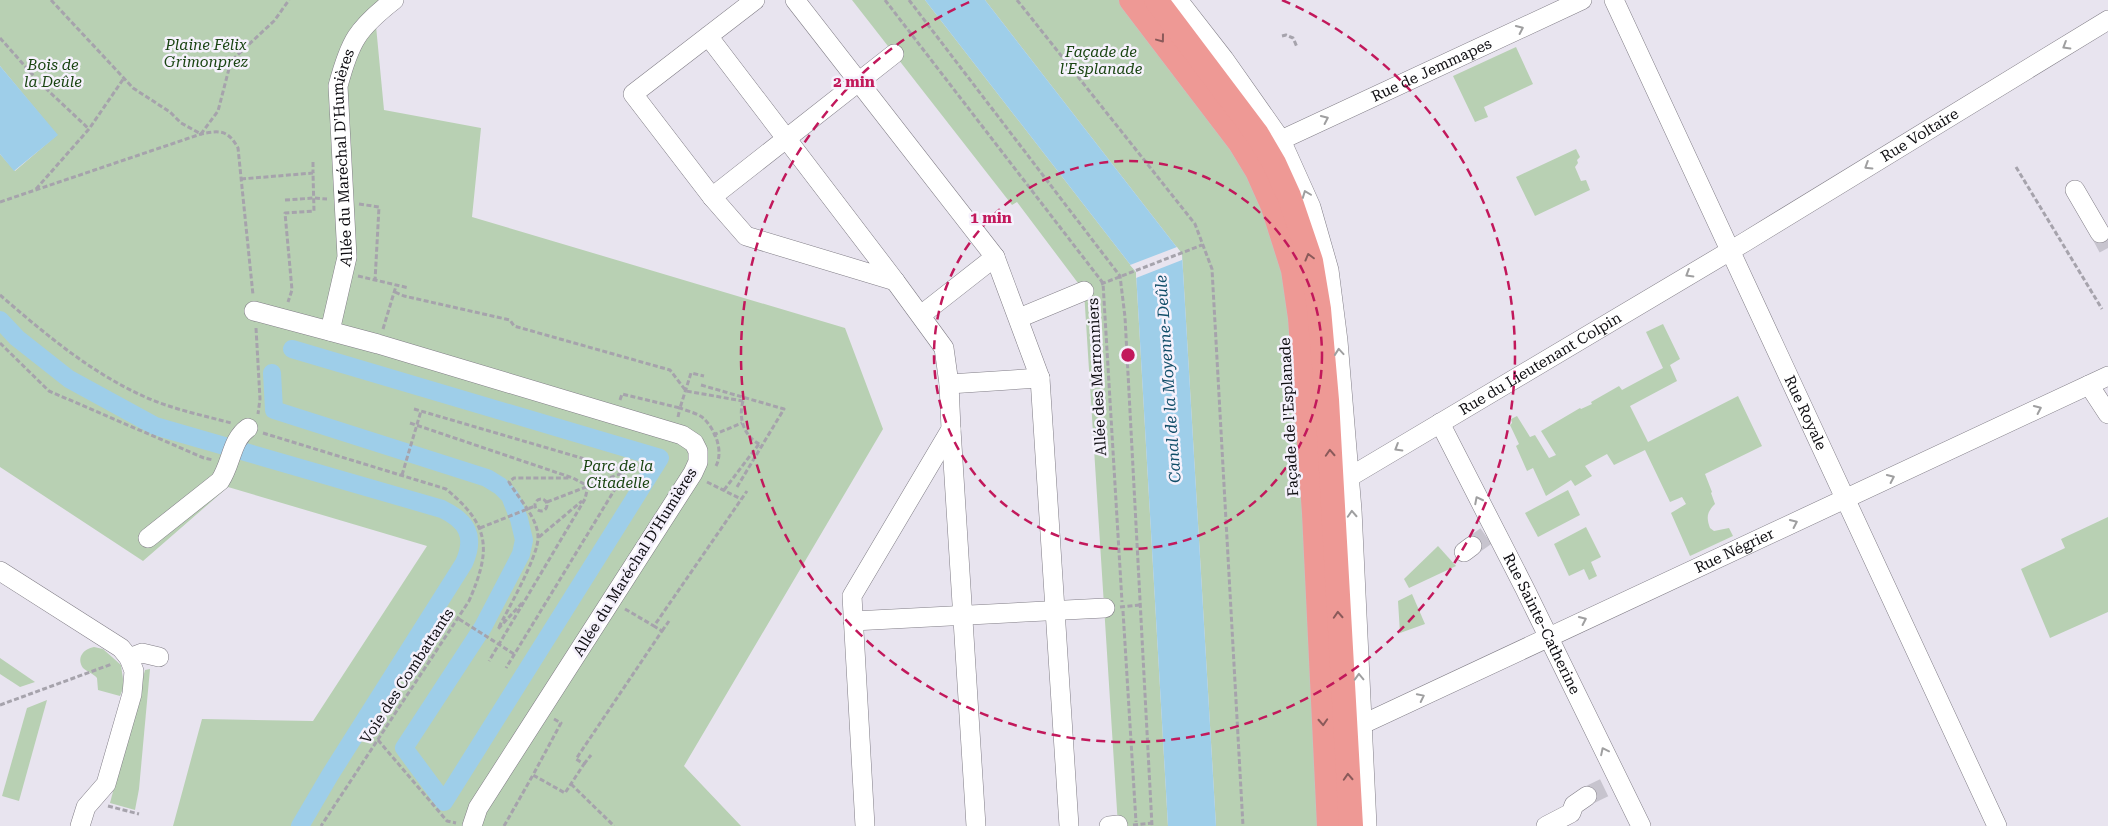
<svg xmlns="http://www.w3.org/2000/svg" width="2108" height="826" font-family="'Roboto Serif',serif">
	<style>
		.green { fill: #b8d0b3 }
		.water { fill: #9ecee9 }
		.pier { fill: #e8e4ef }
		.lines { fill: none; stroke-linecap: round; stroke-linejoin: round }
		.canal { stroke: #9ecee9; stroke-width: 18 }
		.minor-tunnel { stroke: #c7c4ce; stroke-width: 19; stroke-dasharray: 19 9; stroke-linecap: butt }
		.minor-casing { stroke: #807d86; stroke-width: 20 }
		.major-casing { stroke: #c5c5c6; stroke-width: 25 }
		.path { stroke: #a6a3ac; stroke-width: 3; stroke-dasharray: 5 2.5; stroke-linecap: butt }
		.minor { stroke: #fff; stroke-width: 19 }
		.major { stroke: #ee9995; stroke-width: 24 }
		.oneway { stroke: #9f9fa0 }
		.oneway2 { stroke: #8a5a5a }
		.ring { fill: none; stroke: #c2185b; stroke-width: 2.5; stroke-dasharray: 9 6 }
		.labels { text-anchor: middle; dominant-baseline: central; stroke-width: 5; stroke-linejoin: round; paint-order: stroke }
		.park-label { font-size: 15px; font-style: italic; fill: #194411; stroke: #f5f1fc }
		.street-label { font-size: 15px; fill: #0f0e12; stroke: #f5f1fc }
		.water-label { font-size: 16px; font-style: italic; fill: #114e69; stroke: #f5f1fc }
		.centre { fill: #c2185b; stroke: #f5f1fc; stroke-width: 2.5 }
		.ring-label { font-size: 15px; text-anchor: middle; font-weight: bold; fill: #c2185b; stroke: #f5f1fc; stroke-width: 5; stroke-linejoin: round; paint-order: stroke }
	</style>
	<rect width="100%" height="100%" fill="#e8e4ef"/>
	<g class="green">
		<polygon points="0,0 381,0 376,26 384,110 481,128 472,217 845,328 883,429 684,766 741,826 173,826 202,719 313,721 427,546 228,487 143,561 0,467 0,154 15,171 57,135 0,66"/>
		<polygon points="852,0 925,0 1136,272 1168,826 1118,826 1084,291 1017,202 1012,205"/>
		<polygon points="985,0 1123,0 1250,174 1286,272 1325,826 1216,826 1182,254"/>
		<polygon points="1516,47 1533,84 1484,107 1488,117 1475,122 1453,76"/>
		<polygon points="1576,149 1580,157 1577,160 1578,163 1575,167 1581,181 1586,180 1590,190 1535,216 1516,177"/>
		<path d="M1663 324 1680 359 1670 365 1677 381 1630 406 1648 442 1738 396 1762 446 1705 474 1712 492 1711 493 1715 504C1707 512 1706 517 1710 528L1714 531 1729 528 1733 536 1690 556 1671 513 1686 504 1682 497 1670 502 1645 450 1614 465 1607 454 1585 466 1592 476 1575 486 1571 480 1546 496 1533 468 1527 471 1516 446 1519 444 1510 425 1512 423 1511 419 1517 416 1530 437 1535 435 1549 458 1556 455 1541 431 1580 408 1581 409 1592 404 1591 402 1619 386 1622 390 1663 368 1646 332Z"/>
		<polygon points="1568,490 1580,515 1538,537 1525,513"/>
		<polygon points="2108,517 2108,612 2050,638 2021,569 2065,548 2061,539"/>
		<polygon points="1586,527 1601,557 1591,562 1597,576 1589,580 1584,569 1569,576 1554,544"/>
		<polygon points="1438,546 1456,566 1409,588 1404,579"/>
		<polygon points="1412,594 1425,624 1400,633 1398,601"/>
		<path d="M94 647 103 649 121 665 124 686 120 696 98 690 97 678C93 673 87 672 83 668 76 657 84 649 94 647Z"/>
		<polygon points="0,658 35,682 20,687 0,674"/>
		<polygon points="150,669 139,789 135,810 110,803 145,670"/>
		<polygon points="47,700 19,801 2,796 27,708"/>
	</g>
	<g class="water">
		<polygon points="925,0 985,0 1182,254 1216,826 1168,826 1136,272"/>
		<polygon points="0,66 58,135 14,171 0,154"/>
	</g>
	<polygon class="pier" points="1177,247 1182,254 1182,260 1136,278 1136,272 1130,265"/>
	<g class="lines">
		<g class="canal">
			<path d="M0 320 17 338 69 379 155 426 442 509C467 521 476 536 464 563L330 775 300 826"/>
			<polyline points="272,373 274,410 487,478 500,486 510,496 519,519 524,540 521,554 483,627 404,748 444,802 660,458 292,349"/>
		</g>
		<g class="minor-tunnel">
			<polyline points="2100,233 2108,248"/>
			<polyline points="1472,546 1486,536"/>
			<polyline points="1587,796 1610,785"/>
		</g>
		<g class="minor-casing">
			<g id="minor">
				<polyline points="795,0 995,257 1040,378 1069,826"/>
				<polyline points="1178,0 1224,59 1281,140 1311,207 1329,270 1338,341 1352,510 1367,826"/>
				<path id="s1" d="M1614 0 1997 826"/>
				<polyline points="708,36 895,281 746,236 712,197 633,94 755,0"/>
				<path id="s2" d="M1281 140 1582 0"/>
				<polyline points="2075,190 2100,233"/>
				<polyline points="712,197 894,54"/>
				<polyline points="254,311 378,344 682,435 694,443 698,451 698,462 693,473 478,808 472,826"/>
				<polyline points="921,315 995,257"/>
				<polyline points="1019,318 1084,291"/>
				<path id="s3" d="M330 331 347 257 338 86C350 41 357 29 394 0"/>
				<polyline points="949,384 1040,378"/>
				<polyline points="2089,385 2108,414"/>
				<path id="s4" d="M1440 423 1525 589 1641 826"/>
				<polyline points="951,429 976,826"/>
				<path id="s5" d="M1321 494 1745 242 2108 20"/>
				<path d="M148 538 220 481C232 463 231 440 248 428"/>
				<polyline points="1464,552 1472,546"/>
				<polyline points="0,571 121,648 129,658 134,671 132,694 106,784 86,807 80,826"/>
				<polyline points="853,621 1105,608"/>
				<polyline points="129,658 142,653 159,657"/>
				<path id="s6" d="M1361 725 2108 376"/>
				<polyline points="865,826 852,596 951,429 949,384 944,348 895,281"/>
				<polyline points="1109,826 1118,825"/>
				<polyline points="1546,826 1571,813 1574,805 1587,796"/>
			</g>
		</g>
		<g class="major-casing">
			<g id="major">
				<polyline points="1131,0 1240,143 1257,171 1273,207 1293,270 1300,318 1314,513 1329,826"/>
				<polyline points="1156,0 1257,134 1274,163 1289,196 1311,261 1319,309 1327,400 1351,826"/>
			</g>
		</g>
		<g class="path">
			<polyline points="51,0 133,88 170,112 181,123 201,134 218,111 231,61 274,21 289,0"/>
			<polyline points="885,0 1103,283 1122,602"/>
			<polyline points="909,0 1120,276 1125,317 1152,826"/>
			<polyline points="1017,0 1195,224 1212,269 1243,826"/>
			<polyline points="1282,36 1286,35 1293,38 1297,47"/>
			<polyline points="0,38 40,83 89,129"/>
			<polyline points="313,162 313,173"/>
			<polyline points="2016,167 2102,309"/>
			<polyline points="241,179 313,173 314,211 285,213 292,290 288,302"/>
			<polyline points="36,189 89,129 124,78"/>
			<polyline points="285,200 314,198 327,199"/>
			<path d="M0 202 201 134C220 130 228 130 238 148L253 295"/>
			<polyline points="359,204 379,207 375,281"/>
			<polyline points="358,276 409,288"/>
			<polyline points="1101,284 1202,245"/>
			<polyline points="395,292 404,296 510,320 514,326 670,370 686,391 743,401"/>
			<path d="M0 295C44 333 90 372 143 396 171 409 202 415 231 423"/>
			<polyline points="256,328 260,399 258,414"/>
			<polyline points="383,329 396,286"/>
			<polyline points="0,343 49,391 204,458 213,460"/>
			<polyline points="701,385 784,409 737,487"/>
			<polyline points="620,400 622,394 680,408 691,373 704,376"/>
			<path d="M743 401C738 419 744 438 763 446"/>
			<polyline points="414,409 626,471 506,668"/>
			<path d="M678 417 680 408C687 411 696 413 702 417 715 428 724 451 716 466"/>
			<polyline points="410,423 573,478 588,486 585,499 489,661"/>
			<path d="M263 433 446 489C491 526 491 550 469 601L321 826"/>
			<polyline points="713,435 742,423"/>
			<polyline points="402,475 421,411"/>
			<polyline points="707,482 741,499"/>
			<polyline points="724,490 759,444"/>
			<circle cx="541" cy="505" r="6"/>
			<polyline points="547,502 625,472"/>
			<polyline points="480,528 535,506"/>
			<polyline points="539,537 582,501"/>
			<path d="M522 603 498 629C507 611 539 555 538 537 538 518 518 498 509 482L514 478H570"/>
			<polyline points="1120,607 1140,605"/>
			<polyline points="625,609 654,626"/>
			<polyline points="1123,611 1136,822"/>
			<polyline points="459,619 514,654"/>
			<polyline points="662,631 669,621"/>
			<polyline points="0,705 112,664"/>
			<polyline points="554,719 561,723 533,775 565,793 584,764 576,759 662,631 654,626 747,491"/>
			<polyline points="378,740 447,821 456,823"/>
			<polyline points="584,764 591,755"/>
			<polyline points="571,784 614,826"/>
			<polyline points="108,806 139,814"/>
			<polyline points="1133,825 1152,823"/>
			<polyline points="504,826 533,775"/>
		</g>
		<use href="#minor" class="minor"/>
		<use href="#major" class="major"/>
	</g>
	<defs><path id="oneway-chevron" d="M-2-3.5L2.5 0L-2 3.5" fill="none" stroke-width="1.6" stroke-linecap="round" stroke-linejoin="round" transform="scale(1.25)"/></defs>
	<g class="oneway">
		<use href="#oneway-chevron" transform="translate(1520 29) rotate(-25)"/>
		<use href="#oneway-chevron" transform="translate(2066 46) rotate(149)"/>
		<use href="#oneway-chevron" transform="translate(1325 119) rotate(-25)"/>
		<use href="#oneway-chevron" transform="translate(1868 166) rotate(148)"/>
		<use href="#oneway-chevron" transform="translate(1306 194) rotate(-111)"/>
		<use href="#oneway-chevron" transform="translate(1689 274) rotate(149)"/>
		<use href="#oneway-chevron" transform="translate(1339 352) rotate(-95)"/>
		<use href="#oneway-chevron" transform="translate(2038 409) rotate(-25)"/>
		<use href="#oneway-chevron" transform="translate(1398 448) rotate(149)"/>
		<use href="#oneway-chevron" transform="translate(1891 478) rotate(-25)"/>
		<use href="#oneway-chevron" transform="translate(1478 500) rotate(-117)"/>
		<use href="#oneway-chevron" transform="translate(1352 514) rotate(-93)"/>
		<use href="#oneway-chevron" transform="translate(1794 523) rotate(-25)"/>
		<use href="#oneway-chevron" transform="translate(1583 620) rotate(-25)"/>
		<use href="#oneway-chevron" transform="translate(1359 677) rotate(-92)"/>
		<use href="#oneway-chevron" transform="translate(1421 697) rotate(-26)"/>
		<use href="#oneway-chevron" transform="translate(1604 751) rotate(-116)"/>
	</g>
	<g class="oneway2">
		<use href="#oneway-chevron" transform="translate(1161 39) rotate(53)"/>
		<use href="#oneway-chevron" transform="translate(1309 257) rotate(-105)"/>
		<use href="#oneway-chevron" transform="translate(1330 453) rotate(-93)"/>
		<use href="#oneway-chevron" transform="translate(1338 615) rotate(-93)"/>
		<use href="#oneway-chevron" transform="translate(1323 722) rotate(87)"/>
		<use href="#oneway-chevron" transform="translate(1348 777) rotate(-93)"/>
	</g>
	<g class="ring">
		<circle cx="1128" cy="355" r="194"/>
		<path d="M1282 0A387 387 0 1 1 974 0"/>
	</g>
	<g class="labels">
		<g class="park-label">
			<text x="206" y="45">Plaine Félix<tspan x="206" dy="17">Grimonprez</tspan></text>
			<text x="1101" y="52">Façade de<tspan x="1101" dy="17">l'Esplanade</tspan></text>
			<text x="53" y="65">Bois de<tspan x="53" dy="17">la Deûle</tspan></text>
			<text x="618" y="466">Parc de la<tspan x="618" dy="17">Citadelle</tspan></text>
		</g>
		<g class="street-label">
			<text stroke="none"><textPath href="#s2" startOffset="166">Rue de Jemmapes</textPath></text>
			<text stroke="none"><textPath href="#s5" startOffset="698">Rue Voltaire</textPath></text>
			<text stroke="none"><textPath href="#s3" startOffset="176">Allée du Maréchal D'Humières</textPath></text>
			<text stroke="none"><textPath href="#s5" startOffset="255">Rue du Lieutenant Colpin</textPath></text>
			<text transform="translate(1097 377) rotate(-93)">Allée des Marronniers</text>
			<text stroke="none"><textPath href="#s1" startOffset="455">Rue Royale</textPath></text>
			<text transform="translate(1289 417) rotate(-93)">Façade de l'Esplanade</text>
			<text stroke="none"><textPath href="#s6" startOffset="412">Rue Négrier</textPath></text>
			<text transform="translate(635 562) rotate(-58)">Allée du Maréchal D'Humières</text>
			<text stroke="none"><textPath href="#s4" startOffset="225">Rue Sainte-Catherine</textPath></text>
			<text transform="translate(407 676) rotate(-57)">Voie des Combattants</text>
		</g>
		<g class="water-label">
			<text transform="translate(1168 379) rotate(-94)">Canal de la Moyenne-Deûle</text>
		</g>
	</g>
	<circle cx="1128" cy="355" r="8" class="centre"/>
	<g class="ring-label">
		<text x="854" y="87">2 min</text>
		<text x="991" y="223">1 min</text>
	</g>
</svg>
